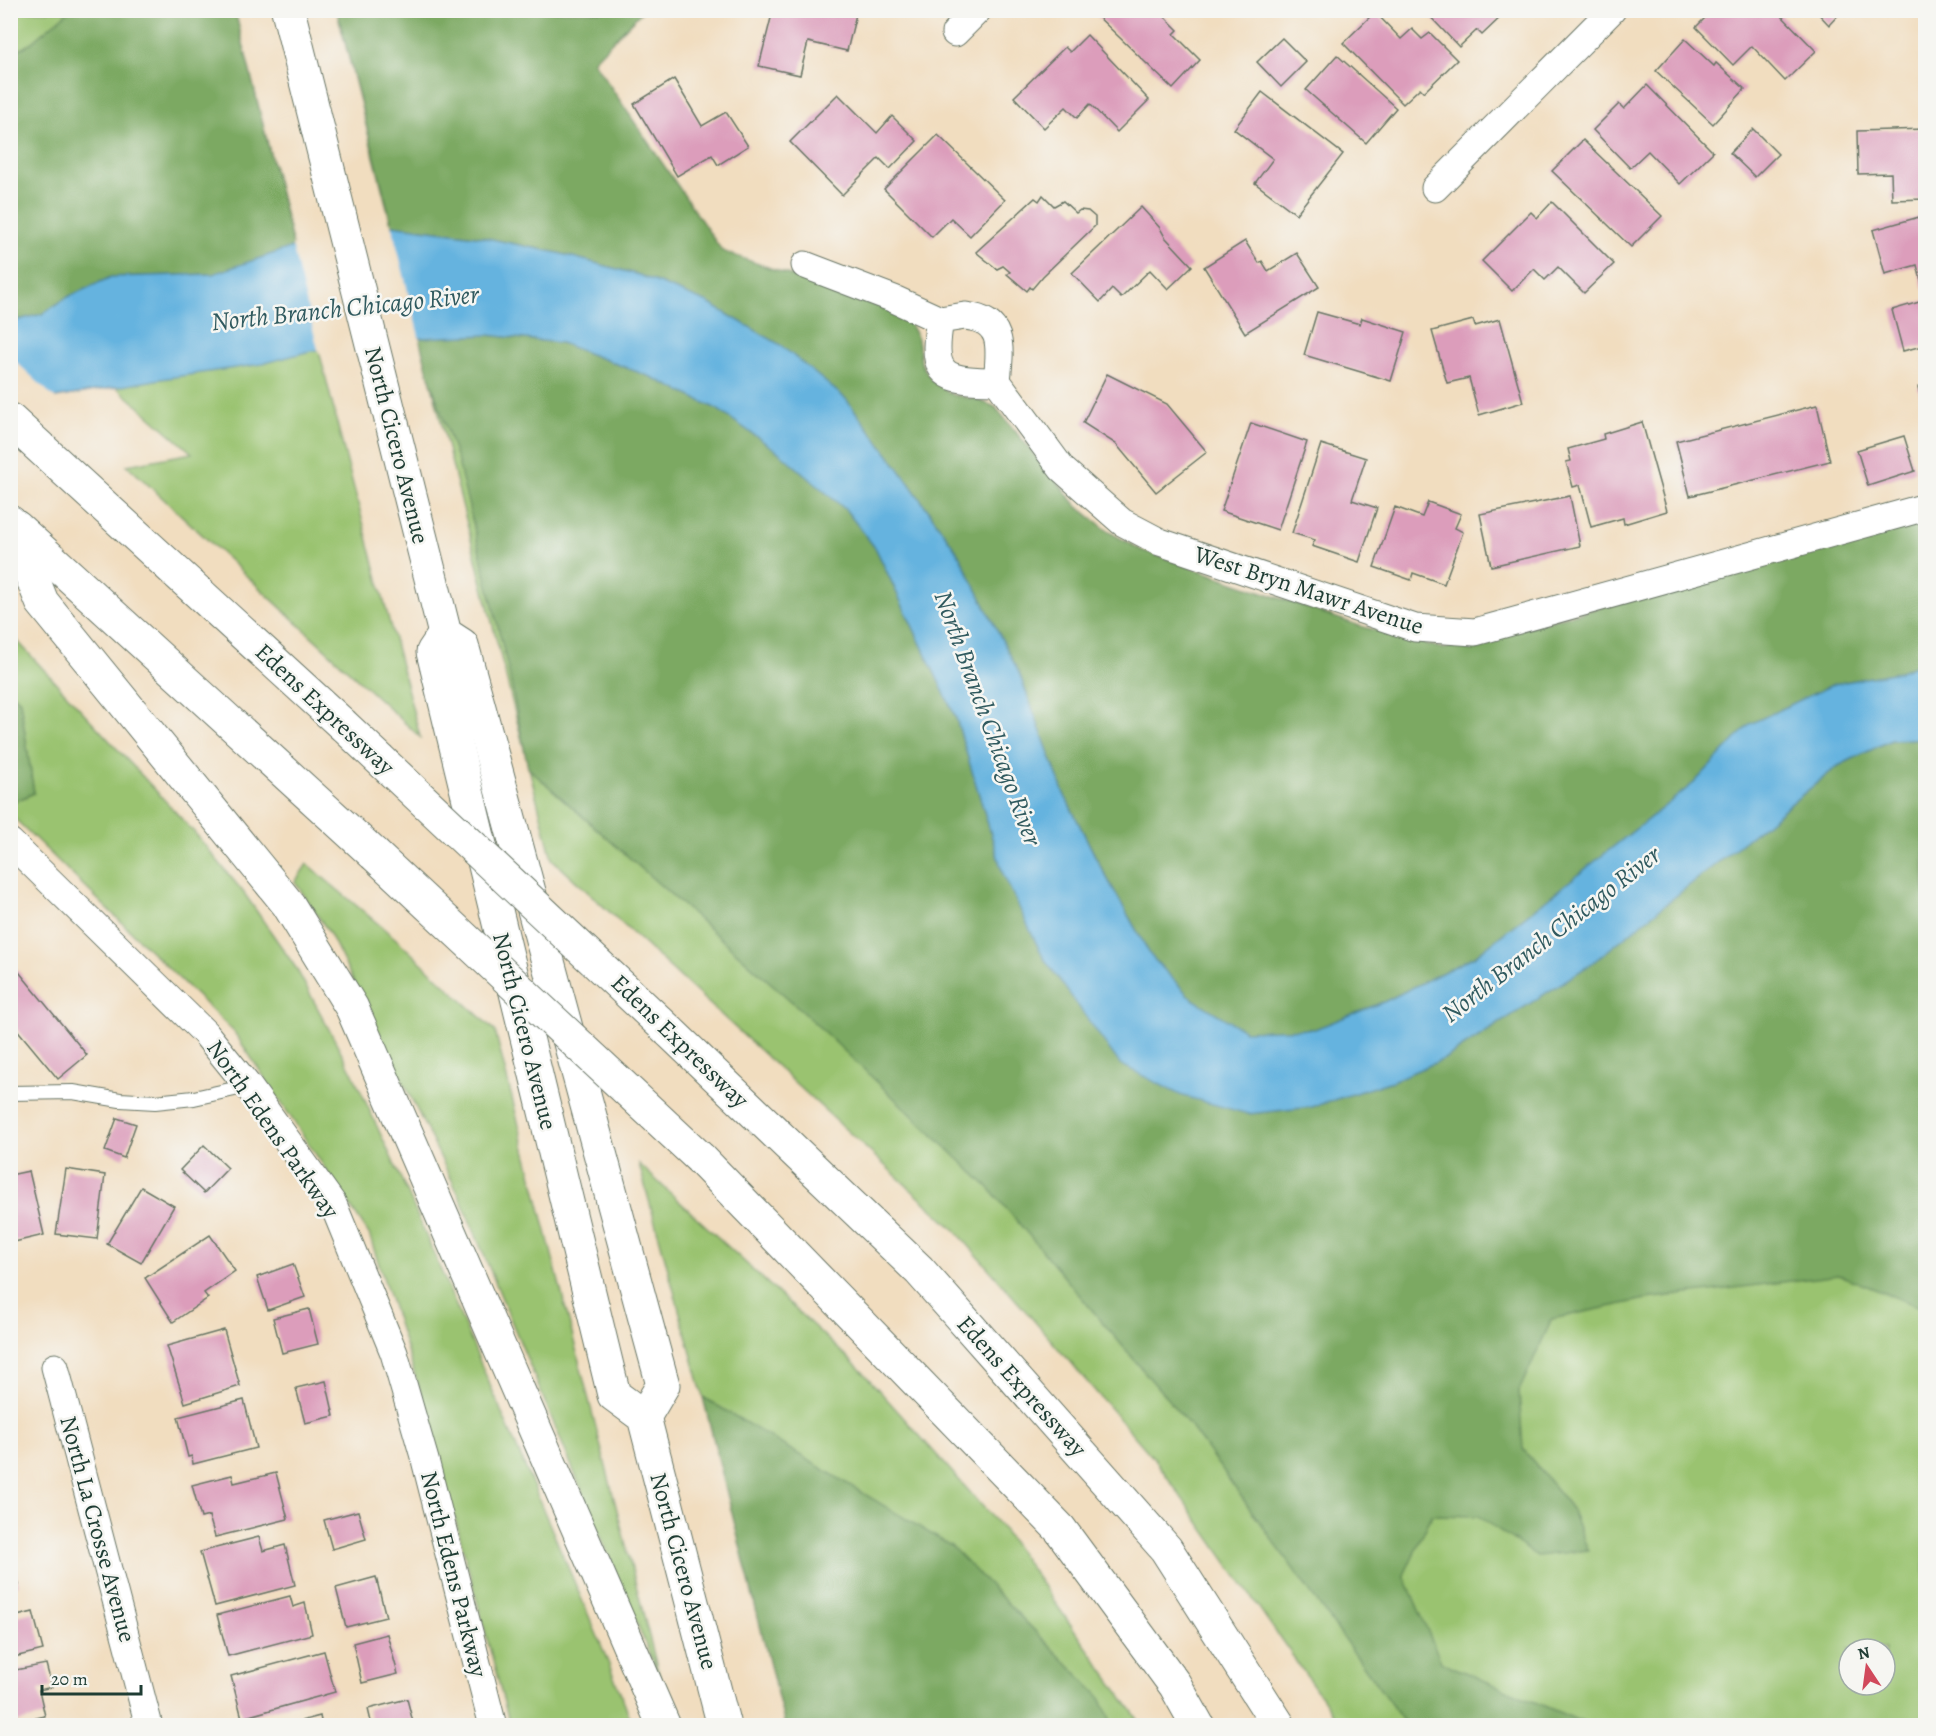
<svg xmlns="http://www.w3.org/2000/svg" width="1936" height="1736" font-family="Alegreya,serif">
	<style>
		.green { fill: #9ac36f; stroke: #5c8052; stroke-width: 1.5; fill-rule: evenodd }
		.forest { fill: #7ba962; stroke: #4d734b; stroke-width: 1.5 }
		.water { fill: #65b3df; stroke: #42788a; stroke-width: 1.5 }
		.pier { fill: #f1ddbf }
		.building { fill: #dc9dbb }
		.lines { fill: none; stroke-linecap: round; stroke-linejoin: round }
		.lane-casing { stroke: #687565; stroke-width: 16 }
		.street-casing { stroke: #687565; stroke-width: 29 }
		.primary-casing { stroke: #687565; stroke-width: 35 }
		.highway-casing { stroke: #687565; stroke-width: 35 }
		.lane { stroke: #fff; stroke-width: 14 }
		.street { stroke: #fff; stroke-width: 27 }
		.primary { stroke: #fff; stroke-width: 33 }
		.highway { stroke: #fff; stroke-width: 33 }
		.highway-bridge-casing { stroke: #687565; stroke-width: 35; stroke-linecap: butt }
		.highway-bridge { stroke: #fff; stroke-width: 33 }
		.labels { text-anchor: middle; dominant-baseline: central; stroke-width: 5; stroke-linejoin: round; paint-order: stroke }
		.street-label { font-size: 24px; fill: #1f3d34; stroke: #f6f6f2 }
		.water-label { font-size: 26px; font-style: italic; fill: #305a5f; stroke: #f6f6f2 }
	</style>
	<rect width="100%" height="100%" fill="#f6f6f2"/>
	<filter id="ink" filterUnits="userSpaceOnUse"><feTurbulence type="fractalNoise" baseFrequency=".0167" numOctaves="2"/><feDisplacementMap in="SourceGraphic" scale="12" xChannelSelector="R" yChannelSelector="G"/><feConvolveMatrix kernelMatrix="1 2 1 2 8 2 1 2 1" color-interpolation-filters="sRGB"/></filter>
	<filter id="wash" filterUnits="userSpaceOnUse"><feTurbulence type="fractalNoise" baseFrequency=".008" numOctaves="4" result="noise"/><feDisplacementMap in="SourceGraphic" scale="24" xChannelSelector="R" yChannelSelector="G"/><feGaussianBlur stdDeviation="1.35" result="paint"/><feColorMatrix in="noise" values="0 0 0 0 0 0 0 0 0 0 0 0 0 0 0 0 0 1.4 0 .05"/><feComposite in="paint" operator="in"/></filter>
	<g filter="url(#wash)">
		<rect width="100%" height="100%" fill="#f1ddbf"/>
		<g class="green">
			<polygon points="10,11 235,11 342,443 420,737 127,465 192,453 11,295"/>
			<path d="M337 11H642L593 61 722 252 891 311 908 321 918 339 921 363 932 381 953 395 975 399 995 407 1077 506 1109 532 1141 550 1360 626 1444 649 1925 521V1725H1341L1156 1461 956 1231 552 859ZM1849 1649H1885V1685H1849Z"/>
			<polygon points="10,633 194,832 244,893 296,968 352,1072 409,1196 600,1642 633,1725 510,1725 426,1409 369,1234 234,1032 11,815 11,803 34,793 20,701 11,692"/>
			<polygon points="307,864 395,938 495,1031 660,1679 459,1195 330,934 295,882"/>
			<polygon points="639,1164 861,1370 1002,1528 1142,1725 785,1725 703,1397"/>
		</g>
		<g class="forest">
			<polygon points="69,11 235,11 293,247 213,274 111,277 68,297 42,314 11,322 11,53 28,45"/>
			<polygon points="337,11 642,11 593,61 722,251 891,311 908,321 918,339 921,363 932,381 953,395 975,399 995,407 1077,506 1109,532 1141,550 1360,626 1444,649 1925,521 1925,661 1898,672 1834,684 1750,724 1694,783 1475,956 1386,1001 1315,1029 1245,1032 1191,998 1151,956 1099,863 1064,794 1019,673 958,553 897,466 846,399 779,344 708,303 639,275 558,253 482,237 392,225"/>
			<polygon points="488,335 561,343 651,377 717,409 780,453 846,510 876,549 956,718 1003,874 1248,1114 1312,1107 1392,1081 1444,1059 1591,964 1838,766 1891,740 1925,738 1925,1309 1839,1275 1646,1299 1552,1319 1519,1391 1523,1449 1570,1506 1588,1550 1537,1556 1478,1516 1432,1515 1404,1575 1441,1662 1589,1725 1406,1725 1191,1427 989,1188 799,1008 528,768 508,668 458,462 429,376 419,338"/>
			<polygon points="11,692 20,701 34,793 11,803"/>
			<polygon points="703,1397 951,1546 1099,1696 1113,1725 785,1725"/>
		</g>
		<polygon class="water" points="392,225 482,237 558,253 639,275 708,303 779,344 846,399 897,466 958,553 1019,673 1064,794 1099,864 1151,956 1191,998 1245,1031 1315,1029 1386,1001 1475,956 1694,783 1750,724 1834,684 1898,672 1925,661 1925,738 1891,740 1838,766 1591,964 1444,1059 1392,1081 1312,1107 1248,1114 1180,1095 1120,1064 1043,957 1003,874 956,718 876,549 846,510 780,453 717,409 651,377 561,343 488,335 419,338 310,351 262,364 161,379 11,406 11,322 42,314 68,297 111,277 213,274 293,247"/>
		<g class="pier">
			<polygon points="391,222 420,341 319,353 292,245"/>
			<polygon points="11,357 58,401 10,409"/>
		</g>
		<g id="blocks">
			<g class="building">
				<polygon points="773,10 857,10 847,51 808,42 800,75 759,66"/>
				<polygon points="1091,10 1158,10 1178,30 1174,34 1200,60 1173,89"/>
				<polygon points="1424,10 1504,10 1506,12 1482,35 1477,30 1459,47"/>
				<polygon points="1713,10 1776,10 1816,51 1785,81 1752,46 1733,65 1696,27"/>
				<polygon points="1815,10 1843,10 1829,25"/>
				<polygon points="1375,12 1401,39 1412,29 1422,39 1430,33 1457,60 1424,92 1420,88 1403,104 1343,43"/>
				<polygon points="1087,35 1149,100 1117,132 1090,104 1077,118 1066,107 1044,128 1014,97 1065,47 1070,52"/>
				<polygon points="1282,38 1306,62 1281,87 1257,62"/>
				<polygon points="1685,39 1714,66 1716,63 1745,89 1713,124 1656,71"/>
				<polygon points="1337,55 1396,108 1366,143 1306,90"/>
				<polygon points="674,79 702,126 726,112 748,146 718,165 712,155 677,176 634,104"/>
				<polygon points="1647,85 1713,152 1680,184 1648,151 1630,168 1593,130 1619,104 1624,109"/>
				<polygon points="1262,92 1343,154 1296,214 1255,183 1273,159 1234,129"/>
				<polygon points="838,94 877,133 892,116 917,141 890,169 879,158 842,195 790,142"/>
				<polygon points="1753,129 1778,154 1755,177 1730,153"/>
				<polygon points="1926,129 1926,199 1892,200 1891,173 1858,174 1857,131"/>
				<polygon points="938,135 1005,200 970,236 951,218 932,237 884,189"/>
				<polygon points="1583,140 1662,216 1631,247 1552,171"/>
				<polygon points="1043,195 1054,206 1063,201 1076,213 1080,210 1088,211 1095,217 1095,226 1043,276 1032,289 1030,287 1027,291 1007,274 1010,272 1003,266 997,269 976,252 1035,198 1039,201"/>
				<polygon points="1552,202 1614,264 1584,293 1558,267 1545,280 1534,269 1512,291 1482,261 1531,212 1537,218"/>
				<polygon points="1141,207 1160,228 1165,237 1192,266 1168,289 1150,270 1121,298 1112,289 1100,302 1072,273"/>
				<polygon points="1926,215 1926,287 1923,288 1917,265 1885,274 1873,230"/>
				<polygon points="1245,241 1259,263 1262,261 1268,271 1297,253 1319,287 1245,333 1204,267"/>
				<polygon points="1926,300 1926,345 1903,351 1892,310"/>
				<polygon points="1317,312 1360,324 1362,318 1406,332 1391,381 1304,355"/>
				<polygon points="1500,319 1523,402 1479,415 1469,378 1447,383 1432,331 1473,320 1475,326"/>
				<polygon points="1107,374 1167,404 1207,452 1156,492 1116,444 1083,423"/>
				<polygon points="1926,385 1926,413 1925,413 1918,387"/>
				<polygon points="1817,405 1830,461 1690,496 1676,441"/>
				<polygon points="1642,422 1667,511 1624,524 1623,518 1591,527 1580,485 1573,487 1566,462 1571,461 1568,449 1604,439 1603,434"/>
				<polygon points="1251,423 1307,442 1278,530 1221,511"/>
				<polygon points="1904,436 1915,471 1868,486 1857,450"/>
				<polygon points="1321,444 1366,458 1352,500 1377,508 1359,562 1312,546 1315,540 1292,533"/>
				<polygon points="1570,496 1580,546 1491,566 1480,514"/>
				<polygon points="1428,502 1461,514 1455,528 1463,532 1444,584 1413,573 1411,580 1374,567 1395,507 1422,517"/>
				<polygon points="10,961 87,1055 58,1079 10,1021"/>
				<polygon points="117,1118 136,1124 124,1158 105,1151"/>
				<polygon points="204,1145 228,1168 204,1193 180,1170"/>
				<polygon points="66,1169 105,1175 97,1239 56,1234"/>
				<polygon points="29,1171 44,1235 10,1243 10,1175"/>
				<polygon points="141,1187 174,1206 141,1263 107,1244"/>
				<polygon points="210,1235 235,1271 204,1293 208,1298 173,1322 145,1278"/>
				<polygon points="293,1264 305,1297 268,1310 257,1277"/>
				<polygon points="309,1309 318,1344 282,1353 273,1318"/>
				<polygon points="224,1330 240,1386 185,1403 167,1346"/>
				<polygon points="326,1381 334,1416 305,1423 296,1388"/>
				<polygon points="244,1400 256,1448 193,1464 192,1456 188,1457 178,1417"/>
				<polygon points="276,1473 288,1519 215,1537 209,1516 201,1518 192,1485 232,1475 234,1483"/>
				<polygon points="358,1511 366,1539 332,1549 324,1520"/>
				<polygon points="259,1537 263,1551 285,1545 295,1585 215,1606 200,1552"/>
				<polygon points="10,1555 19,1585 10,1587"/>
				<polygon points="376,1577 386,1617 346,1627 336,1588"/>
				<polygon points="290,1596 293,1607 305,1603 312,1634 228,1656 217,1615"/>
				<polygon points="10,1599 13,1599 17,1616 33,1612 43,1650 10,1658"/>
				<polygon points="387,1634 398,1674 362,1683 353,1643"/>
				<polygon points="324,1651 335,1692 242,1718 231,1676"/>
				<polygon points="46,1664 52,1687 39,1690 45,1716 10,1724 10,1671"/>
				<polygon points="407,1699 414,1726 372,1726 368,1709"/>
				<polygon points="320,1716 322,1726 287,1726 286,1725"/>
			</g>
		</g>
	</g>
	<g filter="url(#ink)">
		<use href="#blocks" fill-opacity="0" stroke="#687565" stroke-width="1.5"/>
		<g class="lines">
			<g class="lane-casing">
				<polyline id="lane" points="10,1093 73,1092 120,1100 155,1102 194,1098 248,1086"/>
			</g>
			<g class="street-casing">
				<g id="street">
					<polyline points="955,33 978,10"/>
					<polyline points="1435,188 1612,10"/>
					<polyline points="805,265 894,299 940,320"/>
					<path d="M965 316C1006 320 1000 350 997 381 944 381 930 377 940 320Z"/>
					<polyline points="997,381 1062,469 1122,522 1160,542 1415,628 1475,632 1926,507"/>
					<polyline points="10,842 205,1033 248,1086 333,1204 394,1353 425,1460 493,1726"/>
					<polyline points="55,1367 149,1726"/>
				</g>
			</g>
			<g class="primary-casing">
				<g id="primary">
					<polyline points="288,10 445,634 462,645 663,1385 644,1417"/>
					<polyline points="445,634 433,652 614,1395 644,1417 724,1726"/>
				</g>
			</g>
			<g class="highway-casing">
				<g id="highway">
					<polyline points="10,420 342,724"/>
					<polyline points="10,522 42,602 288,904 352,1008 664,1726"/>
					<polyline points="16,527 374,854"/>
					<polyline points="669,1031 919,1270 1166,1549 1279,1726"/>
					<polyline points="700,1158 1060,1529 1175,1685 1198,1726"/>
				</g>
			</g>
			<use href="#lane" class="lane"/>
			<use href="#street" class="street"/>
			<use href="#primary" class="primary"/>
			<use href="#highway" class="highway"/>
			<g class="highway-bridge-casing">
				<g id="highway-bridge">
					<polyline points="342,724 669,1031"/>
					<polyline points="374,854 700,1158"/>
				</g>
			</g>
			<use href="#highway-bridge" class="highway-bridge"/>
		</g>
	</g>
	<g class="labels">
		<g class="street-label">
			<text transform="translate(397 445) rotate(76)">North Cicero Avenue</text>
			<text transform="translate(1309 590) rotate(18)">West Bryn Mawr Avenue</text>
			<text transform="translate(325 709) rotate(43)">Edens Expressway</text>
			<text transform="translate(525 1031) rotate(76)">North Cicero Avenue</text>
			<text transform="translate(680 1041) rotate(44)">Edens Expressway</text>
			<text transform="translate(273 1129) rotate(55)">North Edens Parkway</text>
			<text transform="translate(1022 1386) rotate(48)">Edens Expressway</text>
			<text transform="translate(98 1529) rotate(75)">North La Crosse Avenue</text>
			<text transform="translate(684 1571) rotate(75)">North Cicero Avenue</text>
			<text transform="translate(454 1574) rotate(76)">North Edens Parkway</text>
		</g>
		<g class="water-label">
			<text transform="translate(345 308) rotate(-6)">North Branch Chicago River</text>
			<text transform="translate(988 718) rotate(70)">North Branch Chicago River</text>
			<text transform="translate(1551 934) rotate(-38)">North Branch Chicago River</text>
		</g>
	</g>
	<rect width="1936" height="1736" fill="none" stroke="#f6f6f2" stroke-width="36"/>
	<g transform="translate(1867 1667) rotate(347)"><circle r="28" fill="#f6f6f2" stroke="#a0aca6" stroke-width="1.5"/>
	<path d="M0-4.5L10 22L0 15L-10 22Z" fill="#d1495b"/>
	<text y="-9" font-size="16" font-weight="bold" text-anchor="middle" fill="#1f3d34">N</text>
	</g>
	<path d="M42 1685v9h99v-9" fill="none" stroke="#1f3d34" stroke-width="3"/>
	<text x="51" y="1685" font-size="18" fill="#1f3d34" stroke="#f6f6f2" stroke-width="4.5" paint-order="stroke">20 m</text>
</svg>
